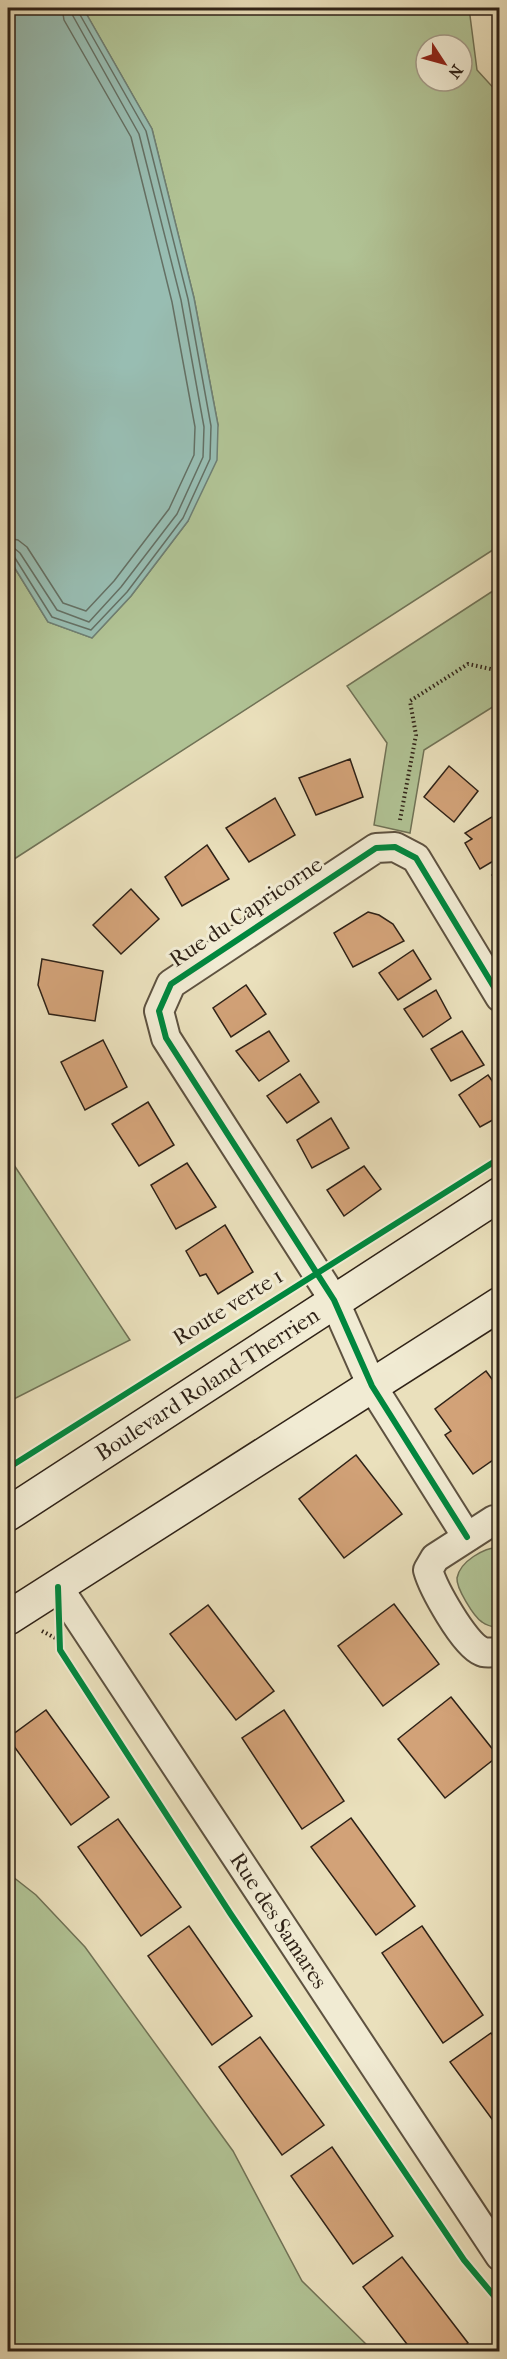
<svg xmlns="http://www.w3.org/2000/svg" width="507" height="2359" font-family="'IM FELL French Canon',serif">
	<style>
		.green { fill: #b1c395; stroke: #707256; stroke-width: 1.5; fill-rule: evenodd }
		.water { fill: #98bdb2; stroke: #6e7f74; stroke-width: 1.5 }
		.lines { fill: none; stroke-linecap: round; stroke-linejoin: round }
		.shore { stroke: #647064; stroke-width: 1.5 }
		.building { fill: #d2a278; stroke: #2f2217; stroke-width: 1.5 }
		.minor-casing { stroke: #5e5240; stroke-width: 32 }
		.secondary-casing { stroke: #2f2217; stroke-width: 36 }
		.path { stroke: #2f2217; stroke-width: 4; stroke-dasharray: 1.5 3; stroke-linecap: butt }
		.minor { stroke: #f1ebd3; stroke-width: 28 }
		.secondary { stroke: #f1ebd3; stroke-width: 33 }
		.cycleway-casing { stroke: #f1ebd3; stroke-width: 10 }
		.cycleway { stroke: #00873e; stroke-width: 6 }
		.labels { text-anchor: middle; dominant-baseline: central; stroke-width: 6; stroke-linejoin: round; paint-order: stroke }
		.street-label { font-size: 22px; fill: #2f2217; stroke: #f1ebd3 }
	</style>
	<rect width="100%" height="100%" fill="#eae0bc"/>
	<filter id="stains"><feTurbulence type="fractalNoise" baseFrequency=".00333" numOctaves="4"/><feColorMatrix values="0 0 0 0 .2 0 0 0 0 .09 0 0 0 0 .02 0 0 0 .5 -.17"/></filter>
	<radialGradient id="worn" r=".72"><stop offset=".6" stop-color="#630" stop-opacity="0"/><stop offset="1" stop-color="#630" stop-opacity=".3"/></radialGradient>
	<g class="green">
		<path d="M83 8H469L477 70 499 94V546L8 863V557L48 622 92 638 131 596 188 521 218 425 194 298 152 129ZM426 45H462V81H426Z"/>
		<polygon points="499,587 499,703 424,750 410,833 374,825 387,743 347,686"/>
		<polygon points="8,1156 130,1340 8,1402"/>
		<path d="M499 1547 500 1628H499C493 1627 487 1626 482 1622 474 1617 456 1588 457 1578 460 1561 484 1548 499 1547Z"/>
		<polygon points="8,1873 36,1895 85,1947 233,2151 302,2281 373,2351 8,2351"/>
	</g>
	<polygon class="water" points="8,8 83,8 152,129 194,298 218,425 217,460 188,521 131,596 92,638 48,622 8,557"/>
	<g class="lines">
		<g class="shore">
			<polyline points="8,538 18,540 27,547 63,603 86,611 114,581 169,509 194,455 195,427 172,302 131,137 64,20 62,8"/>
			<polyline points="8,547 14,548 20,553 57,610 89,622 121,587 177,514 203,457 204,427 181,300 139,134 73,16 71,8"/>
			<polyline points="8,555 15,558 52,617 91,630 127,592 183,518 210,459 211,426 188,299 146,131 79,13 78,8"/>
		</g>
	</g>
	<g class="building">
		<polygon points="350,759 363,797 316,815 299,778"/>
		<polygon points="449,766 478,791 454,822 424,797"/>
		<polygon points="275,798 295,835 249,862 226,828"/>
		<polygon points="500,812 500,857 480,869 465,843 472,839 465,833"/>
		<polygon points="207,845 229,879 182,906 165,877"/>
		<polygon points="500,871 500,887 492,875"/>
		<polygon points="131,889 159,919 121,954 93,925"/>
		<polygon points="368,912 379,915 393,924 404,941 353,967 334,933"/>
		<polygon points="413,950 431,979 398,1000 379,973"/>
		<polygon points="42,959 103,971 95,1021 49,1014 38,985"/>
		<polygon points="246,985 266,1014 231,1037 213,1008"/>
		<polygon points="436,990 451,1018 423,1037 404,1009"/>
		<polygon points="269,1031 289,1061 259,1081 236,1051"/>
		<polygon points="462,1031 484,1065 451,1081 431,1049"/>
		<polygon points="103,1040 127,1087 85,1110 61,1062"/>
		<polygon points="300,1074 319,1102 287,1123 267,1096"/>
		<polygon points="488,1075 500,1092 500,1116 480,1127 459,1095"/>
		<polygon points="148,1102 174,1145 139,1166 112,1124"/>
		<polygon points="331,1118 349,1148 312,1168 297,1140"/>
		<polygon points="187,1163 216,1207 176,1229 151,1185"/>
		<polygon points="364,1166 381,1189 344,1216 327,1190"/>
		<polygon points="225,1225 253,1272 218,1294 206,1274 200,1276 186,1251"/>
		<polygon points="486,1371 500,1390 500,1455 473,1474 445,1435 451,1431 435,1409"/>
		<polygon points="356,1455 402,1514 344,1558 299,1499"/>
		<polygon points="394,1604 439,1664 383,1706 338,1646"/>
		<polygon points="208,1605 274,1691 236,1720 170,1634"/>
		<polygon points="451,1697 498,1756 445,1798 398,1739"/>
		<polygon points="46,1710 109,1797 71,1825 8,1738"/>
		<polygon points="284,1710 344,1801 302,1829 242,1738"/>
		<polygon points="351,1818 415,1906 376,1935 311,1847"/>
		<polygon points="118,1819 181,1907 141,1936 78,1847"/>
		<polygon points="189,1926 252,2016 212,2045 148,1956"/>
		<polygon points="422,1926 483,2015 443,2043 382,1953"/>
		<polygon points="491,2033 500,2045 500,2130 450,2062"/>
		<polygon points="260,2037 324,2125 282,2155 219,2067"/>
		<polygon points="332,2147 393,2236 353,2264 291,2176"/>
		<polygon points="402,2257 468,2343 457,2352 413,2352 363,2287"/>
	</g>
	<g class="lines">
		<g class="minor-casing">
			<g id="minor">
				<path d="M500 1520H494L435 1558 428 1570C433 1588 464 1644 481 1651 486 1654 494 1652 500 1651"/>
				<polyline points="467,1537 372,1386 334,1300 166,1038 159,1011 171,984 376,848 395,847 416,858 500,997"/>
				<path id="s1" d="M58 1587 500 2256"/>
			</g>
		</g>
		<g class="secondary-casing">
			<g id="secondary">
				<path id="s2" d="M8 1514 500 1194"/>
				<polyline points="8,1618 500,1304"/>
			</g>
		</g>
		<g class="path">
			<polyline points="400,820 416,735 410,701 468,664 500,671"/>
			<polyline points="42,1631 57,1639"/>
		</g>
		<use href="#minor" class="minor"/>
		<use href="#secondary" class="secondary"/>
		<g class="cycleway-casing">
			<g id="cycleway">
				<polyline points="8,1468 500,1158"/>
				<polyline points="467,1537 372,1386 334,1300 166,1038 159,1011 171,984 376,848 395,847 416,858 500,997"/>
				<polyline points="58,1587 60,1650 230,1913 464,2260 500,2303"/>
			</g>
		</g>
		<use href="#cycleway" class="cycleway"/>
	</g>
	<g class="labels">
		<g class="street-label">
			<text transform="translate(246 912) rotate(-34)">Rue du Capricorne</text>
			<text transform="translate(228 1307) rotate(-32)">Route verte 1</text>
			<text stroke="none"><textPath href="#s2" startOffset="238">Boulevard Roland-Therrien</textPath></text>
			<text stroke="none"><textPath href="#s1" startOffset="400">Rue des Samares</textPath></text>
		</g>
	</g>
	<rect width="507" height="2359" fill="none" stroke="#eae0bc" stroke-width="30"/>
	<rect x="9" y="9" width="489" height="2341" fill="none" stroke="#2f2217" stroke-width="3"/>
	<rect x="15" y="15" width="477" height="2329" fill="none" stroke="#2f2217" stroke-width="1.5"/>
	<g transform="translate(444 63) rotate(126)"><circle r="28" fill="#f1ebd3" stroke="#a39b88" stroke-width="1.5"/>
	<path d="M0-4.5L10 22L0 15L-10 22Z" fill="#8f2418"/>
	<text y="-9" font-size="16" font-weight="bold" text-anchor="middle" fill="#2f2217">N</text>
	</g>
	<rect width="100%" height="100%" filter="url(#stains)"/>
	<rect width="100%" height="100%" fill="url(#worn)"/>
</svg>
